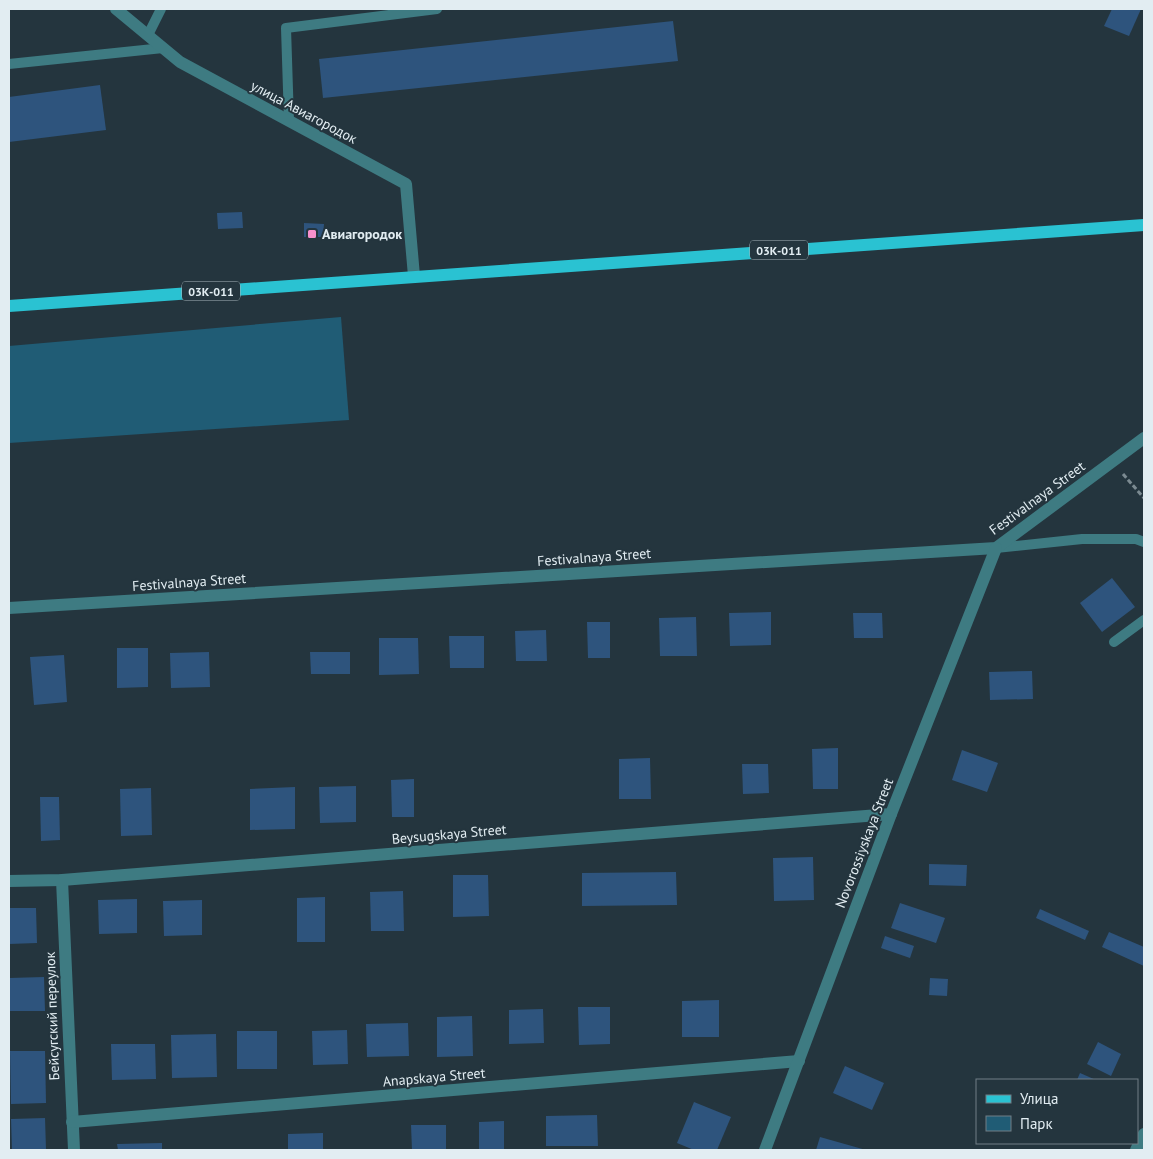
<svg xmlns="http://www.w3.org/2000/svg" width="1153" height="1159" font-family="'PT Sans',sans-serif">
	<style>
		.green { fill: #205c75 }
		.building { fill: #2e547d }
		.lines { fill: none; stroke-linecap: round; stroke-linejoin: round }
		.path { stroke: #7b8a91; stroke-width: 3; stroke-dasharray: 5 2.5; stroke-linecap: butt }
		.service { stroke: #3e7b82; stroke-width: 10 }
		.minor { stroke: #3e7b82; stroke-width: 12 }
		.primary { stroke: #2ac2d2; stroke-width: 12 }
		.poi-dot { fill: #f890cd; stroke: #24353e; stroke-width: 2 }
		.labels { text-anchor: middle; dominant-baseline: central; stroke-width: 4; stroke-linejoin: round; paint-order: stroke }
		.shield { fill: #24353e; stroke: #a9b6bc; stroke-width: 1 }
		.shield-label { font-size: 12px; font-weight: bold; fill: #e2edf2 }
		.street-label { font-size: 14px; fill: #e2edf2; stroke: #24353e }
		.poi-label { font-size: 14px; font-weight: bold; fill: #e2edf2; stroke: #24353e; text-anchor: start }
	</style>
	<rect width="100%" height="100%" fill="#24353e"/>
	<polygon class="green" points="341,317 349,420 9,443 9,346"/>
	<g class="building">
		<polygon points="1112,9 1141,9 1129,36 1104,26"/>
		<polygon points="673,21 678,61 323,98 319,59"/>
		<polygon points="100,85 106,130 9,142 9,97"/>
		<polygon points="242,212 243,228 218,229 217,213"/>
		<polygon points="304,223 324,224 323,237 304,237"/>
		<polygon points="1112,578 1135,607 1102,632 1080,603"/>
		<polygon points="771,612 771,645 730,646 729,613"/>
		<polygon points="853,613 882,613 883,638 854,638"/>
		<polygon points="696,617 697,656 660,656 659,618"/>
		<polygon points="587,622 610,622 610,658 588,658"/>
		<polygon points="546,630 547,661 516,661 515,631"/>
		<polygon points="449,636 484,636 484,668 450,668"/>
		<polygon points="379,638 418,638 419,674 379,675"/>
		<polygon points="117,648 148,648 148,687 117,688"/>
		<polygon points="209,652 210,687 171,688 170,653"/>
		<polygon points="310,652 350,652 350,674 311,674"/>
		<polygon points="64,655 67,702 34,705 30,657"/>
		<polygon points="1032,671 1033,699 990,700 989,672"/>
		<polygon points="838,748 838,789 813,789 812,749"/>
		<polygon points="962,750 998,763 987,792 952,780"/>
		<polygon points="650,758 651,799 619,799 619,759"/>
		<polygon points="742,764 768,764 769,793 743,794"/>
		<polygon points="414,779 414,817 392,817 391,780"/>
		<polygon points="356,786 356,822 320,823 319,787"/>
		<polygon points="295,787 295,829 250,830 250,789"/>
		<polygon points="151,788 152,835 121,836 120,789"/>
		<polygon points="40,797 59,797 60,840 41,841"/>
		<polygon points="813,857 814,900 774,901 773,858"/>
		<polygon points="929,864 967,865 966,886 929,885"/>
		<polygon points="676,872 677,905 582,906 582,873"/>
		<polygon points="453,875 488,875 489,916 453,917"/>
		<polygon points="403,891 404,931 371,931 370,892"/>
		<polygon points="325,897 325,942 297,942 297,898"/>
		<polygon points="137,899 137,933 99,934 98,900"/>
		<polygon points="202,900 202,935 164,936 163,901"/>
		<polygon points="900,903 945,918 936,943 891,928"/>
		<polygon points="9,908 36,908 37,943 9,944"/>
		<polygon points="1040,909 1089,931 1085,940 1036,918"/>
		<polygon points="1109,932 1144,947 1144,966 1102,947"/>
		<polygon points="885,936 914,946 910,958 881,948"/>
		<polygon points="44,977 45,1011 9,1011 9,978"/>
		<polygon points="930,978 948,979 947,996 929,995"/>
		<polygon points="719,1000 719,1037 682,1037 682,1001"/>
		<polygon points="578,1007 610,1007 610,1044 579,1045"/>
		<polygon points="543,1009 544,1043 509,1044 509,1010"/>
		<polygon points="472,1016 473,1056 437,1057 437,1017"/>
		<polygon points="408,1023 409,1056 367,1057 366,1024"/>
		<polygon points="347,1030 348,1064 313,1065 312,1031"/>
		<rect x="237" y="1031" width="40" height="38"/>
		<polygon points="216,1034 217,1077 172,1078 171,1035"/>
		<polygon points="1098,1042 1121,1054 1111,1076 1087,1064"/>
		<polygon points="111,1044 155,1044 156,1079 112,1080"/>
		<polygon points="10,1051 45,1051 46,1103 11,1104"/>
		<polygon points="845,1066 884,1083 872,1110 833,1093"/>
		<polygon points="1080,1073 1096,1080 1077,1080"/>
		<polygon points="694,1102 731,1117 717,1150 694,1150 677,1143"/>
		<polygon points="597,1115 598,1146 546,1146 546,1116"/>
		<polygon points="45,1118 46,1150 12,1150 11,1119"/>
		<polygon points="504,1121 504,1150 479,1150 479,1122"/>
		<polygon points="411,1125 446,1125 446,1150 412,1150"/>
		<polygon points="323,1133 323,1150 288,1150 288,1134"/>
		<polygon points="820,1137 866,1150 816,1150"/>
		<polygon points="162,1143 162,1150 118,1150 117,1144"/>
	</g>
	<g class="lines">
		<polyline class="path" points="1123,474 1144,498"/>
		<g class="service">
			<polyline points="148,35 161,9"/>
			<polyline points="9,64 163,48"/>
			<polyline points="289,121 286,28 437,9"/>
			<polyline points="996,548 1082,539 1136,539 1144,542"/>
			<polyline points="1114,642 1144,620"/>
		</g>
		<g class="minor">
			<polyline points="116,9 180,62 406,184 414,276"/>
			<polyline points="9,608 996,548 1144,438"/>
			<polyline points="62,880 74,1150"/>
			<polyline points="9,881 62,880 891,814"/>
			<polyline points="72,1122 799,1061"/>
			<polyline points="765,1150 891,814 996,548"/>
			<polyline points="1136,1150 1144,1134"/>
		</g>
		<polyline class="primary" points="9,306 1144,225"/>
	</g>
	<rect class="poi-dot" x="307" y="229" width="10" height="10" rx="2.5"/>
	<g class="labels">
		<g class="shield">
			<rect x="750" y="240.5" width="58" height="19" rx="4"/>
			<rect x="182" y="281.5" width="58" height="19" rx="4"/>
		</g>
		<g class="shield-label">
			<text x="779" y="250">03К-011</text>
			<text x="211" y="291">03К-011</text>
		</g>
		<g class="street-label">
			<text transform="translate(304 112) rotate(28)">улица Авиагородок</text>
			<text transform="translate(1037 498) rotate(-36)">Festivalnaya Street</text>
			<text transform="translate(594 557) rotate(-4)">Festivalnaya Street</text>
			<text transform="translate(189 582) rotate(-4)">Festivalnaya Street</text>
			<text transform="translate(449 834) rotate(-5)">Beysugskaya Street</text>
			<text transform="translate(864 843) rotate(-69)">Novorossiyskaya Street</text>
			<text transform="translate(52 1016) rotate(-92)">Бейсугский переулок</text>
			<text transform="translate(434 1077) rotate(-5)">Anapskaya Street</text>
		</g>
		<g class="poi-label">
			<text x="322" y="234">Авиагородок</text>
		</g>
	</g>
	<rect width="1153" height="1159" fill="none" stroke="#e2edf2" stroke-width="20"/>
	<rect x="976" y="1079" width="162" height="65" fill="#24353e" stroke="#707f86"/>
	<rect x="986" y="1095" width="25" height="8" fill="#2ac2d2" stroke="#707f86"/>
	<text x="1020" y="1104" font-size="15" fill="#e2edf2">Улица</text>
	<rect x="986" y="1116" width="25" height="15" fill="#205c75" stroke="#707f86"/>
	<text x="1020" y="1129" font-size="15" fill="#e2edf2">Парк</text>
</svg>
